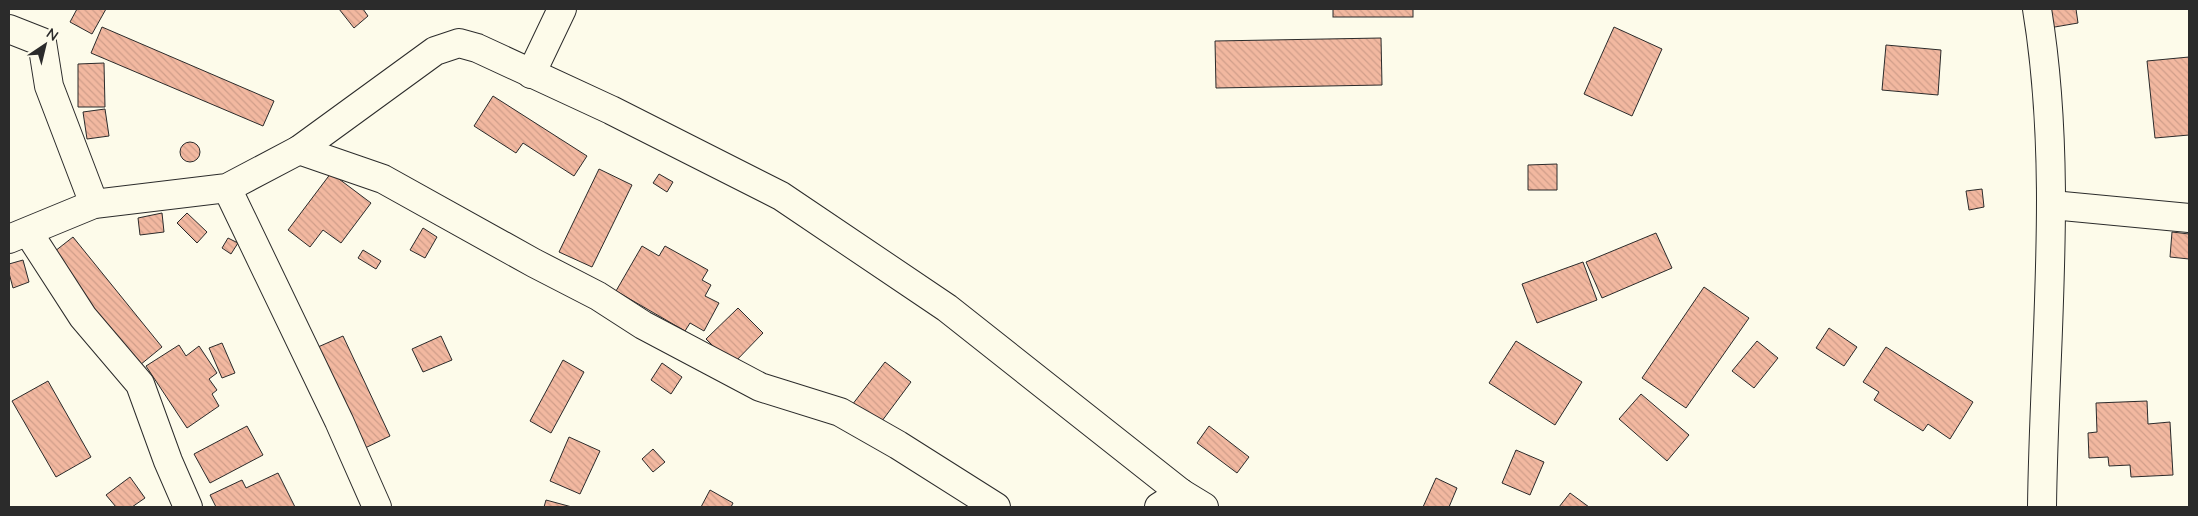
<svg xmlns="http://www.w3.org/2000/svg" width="2198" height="516" font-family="Mulish,sans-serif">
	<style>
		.building { fill: url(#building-back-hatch); stroke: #2b2b2b }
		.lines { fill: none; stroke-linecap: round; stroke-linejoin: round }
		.minor-casing { stroke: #2b2b2b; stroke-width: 30 }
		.minor { stroke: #fdfbea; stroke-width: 28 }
	</style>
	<defs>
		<pattern id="building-back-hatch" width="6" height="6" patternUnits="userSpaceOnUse" patternTransform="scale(1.25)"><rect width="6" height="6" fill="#f2b8a0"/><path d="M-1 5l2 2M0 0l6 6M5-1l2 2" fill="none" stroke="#d09e8a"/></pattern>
	</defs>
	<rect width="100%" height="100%" fill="#fdfbea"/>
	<g class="building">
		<polygon points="77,9 106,9 92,34 70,22"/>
		<polygon points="339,9 363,9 368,16 354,28"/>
		<rect x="1333" y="9" width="80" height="8"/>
		<polygon points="2046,9 2076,9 2078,23 2049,28"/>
		<polygon points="102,27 274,101 263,126 91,53"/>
		<polygon points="1614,27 1662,49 1632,116 1584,94"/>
		<polygon points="1381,38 1382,85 1216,88 1215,41"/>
		<polygon points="1886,45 1941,50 1938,95 1882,90"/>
		<polygon points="2189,57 2189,135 2155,138 2147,61"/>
		<polygon points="104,63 105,107 78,107 78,64"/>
		<polygon points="493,96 587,156 574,176 523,143 516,153 474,126"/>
		<polygon points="105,109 109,136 87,139 83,112"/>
		<circle cx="190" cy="152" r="10"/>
		<polygon points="1557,164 1557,190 1528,190 1528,165"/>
		<polygon points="599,169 632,185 592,267 559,252"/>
		<polygon points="331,173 371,203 341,243 323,230 310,247 288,230"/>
		<polygon points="659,174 673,182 667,192 653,183"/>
		<polygon points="1982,189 1984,207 1969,210 1966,191"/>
		<polygon points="162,213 164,232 140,235 138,218"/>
		<polygon points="187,213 207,232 197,243 177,223"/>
		<polygon points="423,228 437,237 425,258 410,250"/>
		<polygon points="2172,232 2189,234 2189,259 2170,257"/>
		<polygon points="1656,233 1672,268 1602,298 1586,262"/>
		<polygon points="73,237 162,347 140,365 50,255"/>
		<polygon points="228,238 238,243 231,254 222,248"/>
		<polygon points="642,246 659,256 665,246 708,270 702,280 711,285 705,296 719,303 704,331 690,323 685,331 616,291"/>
		<polygon points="363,250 381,261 376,269 358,258"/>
		<polygon points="23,260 29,282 13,288 9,273 9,264"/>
		<polygon points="1583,262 1597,300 1537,323 1522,284"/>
		<polygon points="1704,287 1749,318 1686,408 1642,378"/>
		<polygon points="738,308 763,333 732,365 706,339"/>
		<polygon points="1829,328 1857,347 1844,366 1816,348"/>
		<polygon points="343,336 390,436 365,448 318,347"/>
		<polygon points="441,336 452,360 423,372 412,349"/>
		<polygon points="1516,341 1582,382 1555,425 1489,383"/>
		<polygon points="1757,341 1778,358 1754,388 1732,371"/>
		<polygon points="222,343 235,373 222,378 209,348"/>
		<polygon points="179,345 186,356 199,346 217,373 209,379 217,390 212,394 219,406 187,428 146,366"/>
		<polygon points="1886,347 1973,402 1950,439 1928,424 1923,431 1874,400 1879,392 1863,382"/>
		<polygon points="563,360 584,372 551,433 530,421"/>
		<polygon points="885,362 911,382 879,425 852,405"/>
		<polygon points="662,363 682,377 671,394 651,380"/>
		<polygon points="48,381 91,457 56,477 12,401"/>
		<polygon points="1641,394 1689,435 1667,461 1619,419"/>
		<polygon points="2147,401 2148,424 2170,422 2173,475 2131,477 2130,465 2109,466 2108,457 2089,458 2088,433 2097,432 2096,403"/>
		<polygon points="247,426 263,455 210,483 194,454"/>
		<polygon points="1209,426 1249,457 1237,473 1197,443"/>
		<polygon points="569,437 600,451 580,494 550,481"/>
		<polygon points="653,449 665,462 653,472 642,459"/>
		<polygon points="1516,450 1544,462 1530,495 1502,483"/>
		<polygon points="278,473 295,507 216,507 210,495 242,480 246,488"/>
		<polygon points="130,477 145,498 132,507 116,507 106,495"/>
		<polygon points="1436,478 1457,488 1449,507 1423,507"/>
		<polygon points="710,490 733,503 731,507 701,507"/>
		<polygon points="1570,493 1589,507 1559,507"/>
		<polygon points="546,500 572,507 544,507"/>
	</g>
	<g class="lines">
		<g class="minor-casing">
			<g id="minor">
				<path d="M2037 9C2064 173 2044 342 2042 507"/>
				<polyline points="9,29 42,42 49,86 94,204"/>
				<polyline points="531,74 562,9"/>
				<polyline points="299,150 383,179 534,263 598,296 643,325 760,387 840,412 898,445 996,507"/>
				<polyline points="227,188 339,421 377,507"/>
				<polyline points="2052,205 2189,218"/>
				<polyline points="28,232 83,317 140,384 168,461 188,507"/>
				<polyline points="9,239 94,204 227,188 299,150 435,51 459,43 477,48 611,110 781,196 947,308 1181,493 1204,507"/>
				<polyline points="1159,507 1181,493"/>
			</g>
		</g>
		<use href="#minor" class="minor"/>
	</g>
	<rect width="2198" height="516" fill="none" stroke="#2b2b2b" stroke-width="20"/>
	<g transform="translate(45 45) rotate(35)" stroke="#fdfbea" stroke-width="4" paint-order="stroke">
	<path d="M0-4L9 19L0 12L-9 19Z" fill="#2b2b2b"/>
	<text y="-8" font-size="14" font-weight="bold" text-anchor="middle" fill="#2b2b2b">N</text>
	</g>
</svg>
